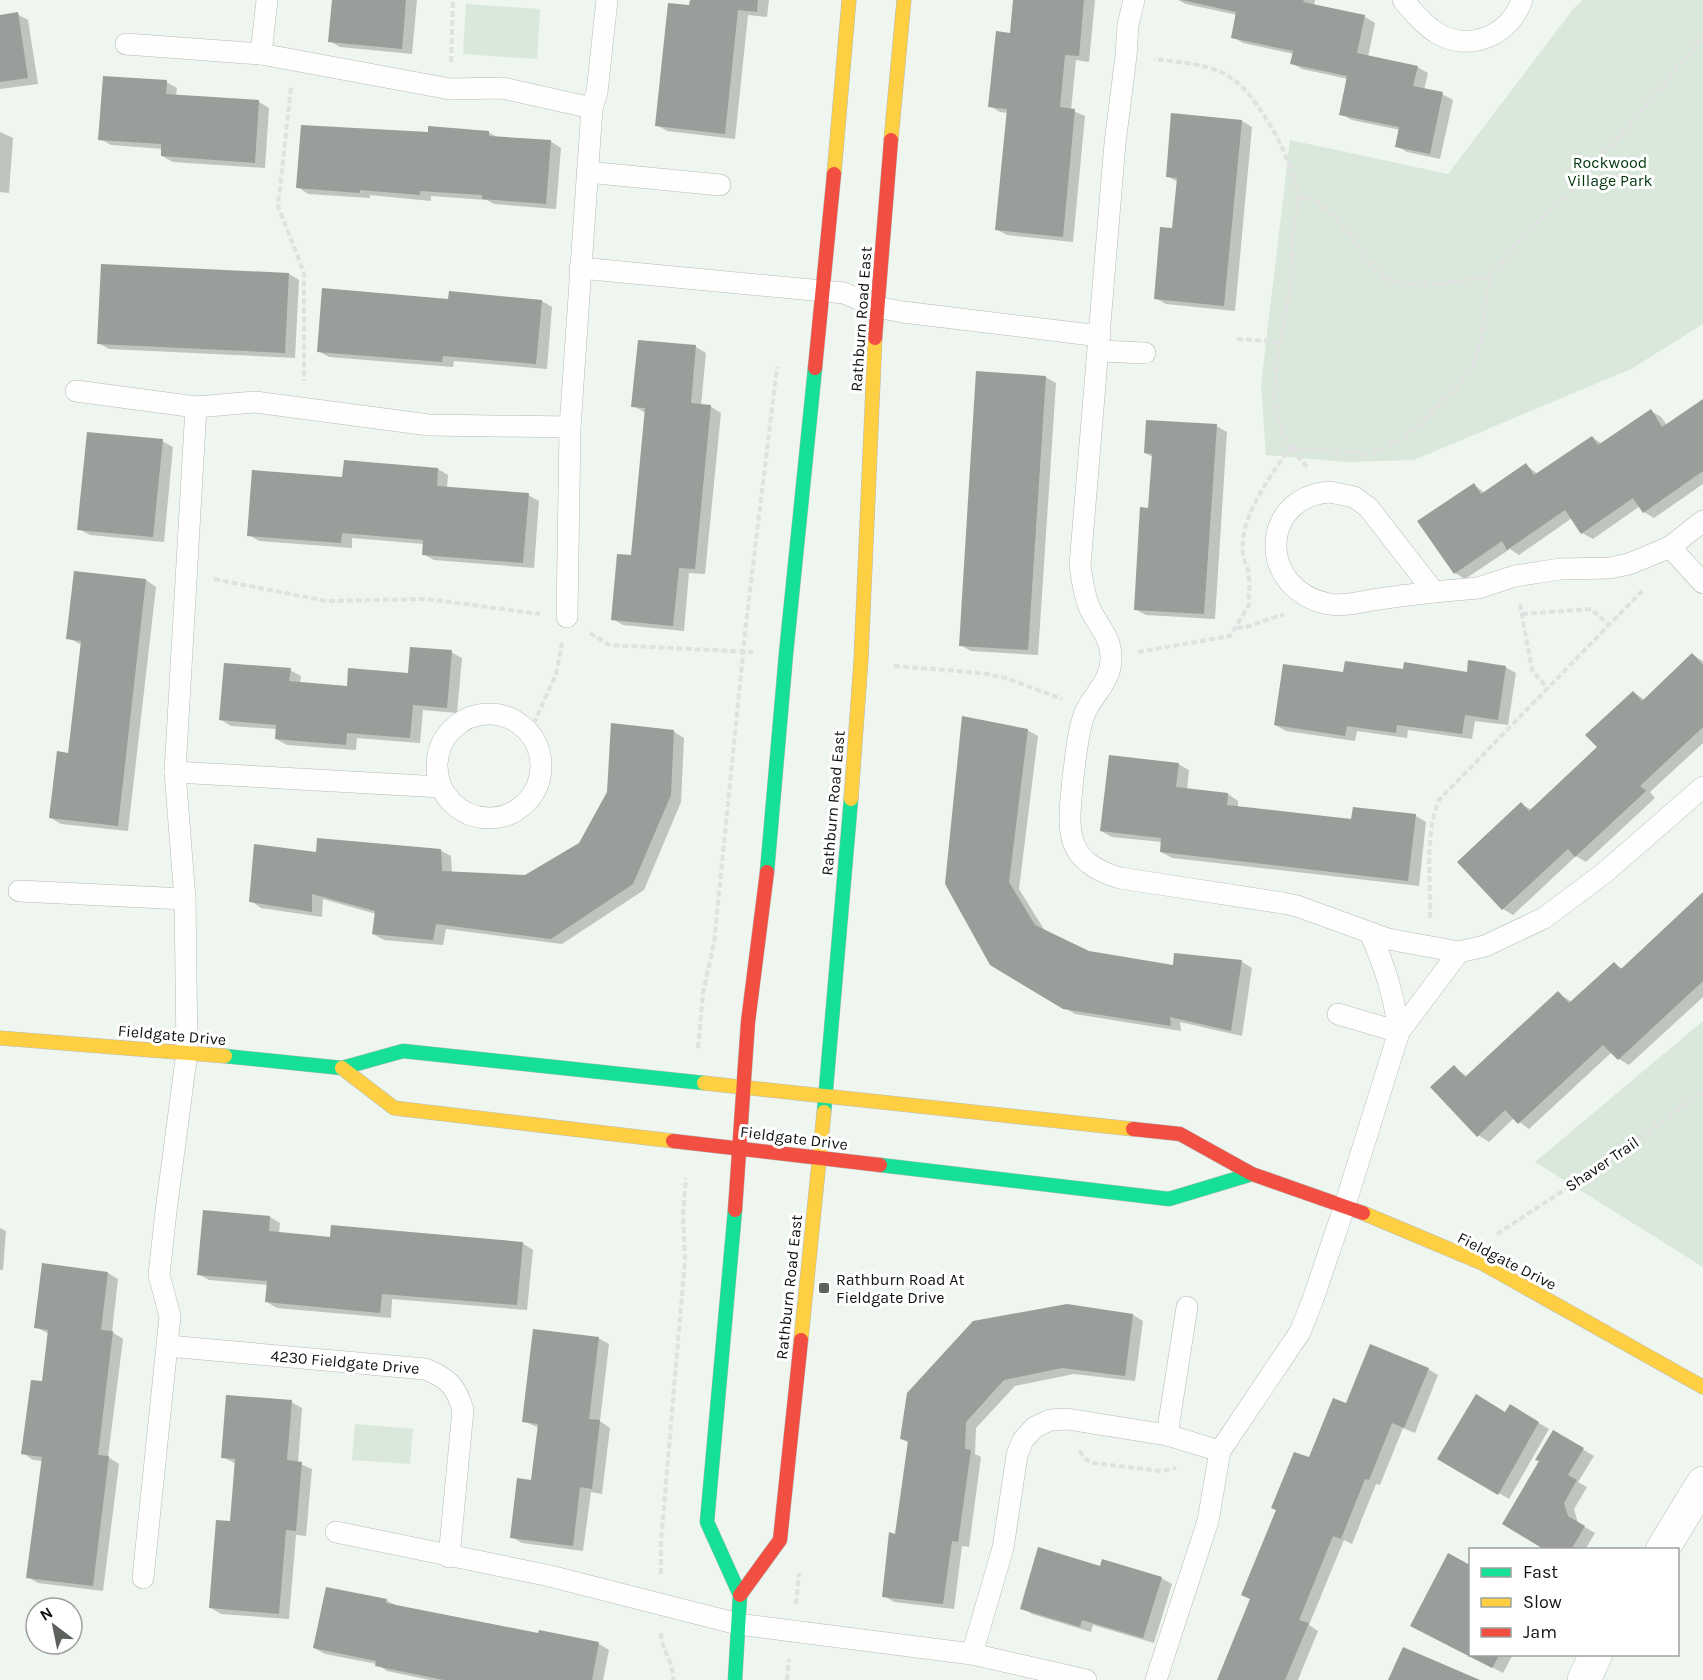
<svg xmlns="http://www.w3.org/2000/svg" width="1703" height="1680" font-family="Karla,sans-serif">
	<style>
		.green { fill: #d9e8da }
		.shadow { fill: #0003 }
		.building { fill: #9a9e9a }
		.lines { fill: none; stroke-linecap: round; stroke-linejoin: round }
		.lane-casing { stroke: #b6bbb7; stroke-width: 22 }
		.street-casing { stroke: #b6bbb7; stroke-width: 34 }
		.fast-casing { stroke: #b6bbb7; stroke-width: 15 }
		.slow-casing { stroke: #b6bbb7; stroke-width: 15 }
		.jam-casing { stroke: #b6bbb7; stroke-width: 15 }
		.path { stroke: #e0e1e0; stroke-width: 4; stroke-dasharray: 6 3; stroke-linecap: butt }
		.lane { stroke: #fdfefd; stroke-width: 21 }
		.street { stroke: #fdfefd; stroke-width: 33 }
		.fast { stroke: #16e098; stroke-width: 14 }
		.slow { stroke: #ffcf43; stroke-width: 14 }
		.jam { stroke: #f24e42; stroke-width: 14 }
		.poi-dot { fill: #5d625d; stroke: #fff; stroke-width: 2 }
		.labels { text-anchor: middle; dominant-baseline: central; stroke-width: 6; stroke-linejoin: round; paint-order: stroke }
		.park-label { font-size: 16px; fill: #00350b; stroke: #fff }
		.street-label { font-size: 16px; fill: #0f130f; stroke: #fff }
		.poi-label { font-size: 16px; fill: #0f130f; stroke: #fff; text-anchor: start }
	</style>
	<rect width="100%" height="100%" fill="#eff5ef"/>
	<g class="green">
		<polygon points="1583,0 1703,0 1703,324 1631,369 1414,460 1345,462 1266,455 1261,385 1290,140 1448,174 1574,8"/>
		<polygon points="466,4 540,9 537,59 463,54"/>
		<polygon points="1703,1021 1703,1267 1535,1162"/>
		<polygon points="355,1424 413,1429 410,1464 352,1460"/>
	</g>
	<g class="shadow">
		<polygon points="334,0 417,0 412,54 340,47 330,41"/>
		<polygon points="691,0 769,0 767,17 748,15 735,139 667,131 657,125"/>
		<polygon points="1015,0 1095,0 1089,62 1076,60 1071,110 1085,116 1073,242 1007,235 996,229 1008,113 1000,112 990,106 1011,34"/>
		<polygon points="1178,0 1315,0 1314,6 1365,17 1375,23 1368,57 1417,67 1428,73 1424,90 1442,94 1453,100 1440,159 1407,152 1396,146 1400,130 1352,120 1341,114 1348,79 1302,69 1292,63 1294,54 1243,43 1233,37 1237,15 1186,4"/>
		<polygon points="17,14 28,20 38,84 0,89 0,16"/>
		<polygon points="166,82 177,88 176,96 259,102 269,108 265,168 173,162 162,156 163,149 111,145 100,139"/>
		<polygon points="1242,121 1252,127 1235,311 1166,304 1155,298 1173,229 1178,182 1167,176"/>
		<polygon points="368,129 429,133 488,132 499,138 550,141 561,148 556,209 494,204 487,200 431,196 431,201 370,195 370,198 308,194 298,187"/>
		<polygon points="0,132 13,138 9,193 0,192"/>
		<polygon points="289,274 299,280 295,358 109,349 98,343"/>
		<polygon points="450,300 542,301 552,307 547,369 454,361 453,367 329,357 318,351"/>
		<polygon points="696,347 706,353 701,406 710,406 721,413 705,574 689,573 684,631 623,625 613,619 632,557 646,413 633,406"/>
		<polygon points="1045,377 1056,383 1038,655 971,651 960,645"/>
		<polygon points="1703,401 1703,484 1654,518 1644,512 1640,506 1593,539 1582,533 1572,518 1519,555 1510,549 1465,579 1455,573 1474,485 1485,493 1526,465 1538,474 1592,437 1602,444 1651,411 1661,417 1667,425"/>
		<polygon points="1216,426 1227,432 1215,619 1146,615 1135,609 1149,510 1153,457 1145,453"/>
		<polygon points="162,441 173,447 164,542 90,535 79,529"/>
		<polygon points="438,469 448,475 447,488 528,495 539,501 534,568 434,560 423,554 424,544 352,538 352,548 259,541 249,535 344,479"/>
		<polygon points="146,580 156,587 128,831 61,824 51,818 70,754 82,645 68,638"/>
		<polygon points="451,652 462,658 457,713 423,710 420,743 357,738 356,750 287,745 276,739 277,729 231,726 221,720 290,670 301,676 300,684 349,687 409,674"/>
		<polygon points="1693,655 1703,661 1703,743 1650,792 1655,798 1586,862 1576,856 1513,915 1503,909 1521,804 1532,810 1599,747 1633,692 1645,700"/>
		<polygon points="1505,667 1516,673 1508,725 1475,721 1472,739 1408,730 1407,738 1357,731 1355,741 1286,731 1275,725 1344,674 1468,673"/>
		<polygon points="1027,730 1038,736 1019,889 1045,931 1089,952 1175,966 1242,962 1252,968 1242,1036 1180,1022 1181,1031 1075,1014 992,964"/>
		<polygon points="673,731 684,738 681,802 644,890 562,944 446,929 443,945 384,940 373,934 376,914 323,899 322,917 261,908 251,901 318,854 440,850 451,856 452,873 526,876 580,844"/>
		<polygon points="1178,764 1189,770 1187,790 1228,794 1238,801 1238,808 1353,821 1416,816 1426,822 1419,886 1172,858 1161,852 1162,842 1112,837 1101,831"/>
		<polygon points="1703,894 1703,997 1629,1065 1619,1059 1612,1052 1529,1129 1514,1118 1489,1142 1478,1135 1454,1067 1468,1077 1558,993 1572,1002 1614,964 1623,969"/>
		<polygon points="270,1217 280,1223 279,1234 331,1238 522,1243 533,1250 527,1310 392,1299 391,1318 277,1308 267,1302 268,1285 209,1280 198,1274"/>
		<polygon points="0,1228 6,1231 3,1270 0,1270"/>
		<polygon points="108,1273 118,1279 112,1332 123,1339 108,1457 119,1464 103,1591 38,1583 28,1577 43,1461 33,1460 23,1453 43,1383 49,1334 36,1327"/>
		<polygon points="1133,1315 1143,1321 1135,1381 1074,1374 1015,1386 976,1428 975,1454 981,1457 969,1547 962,1546 954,1609 894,1602 884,1596 896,1536 909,1443 902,1439 909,1394"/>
		<polygon points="598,1338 609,1344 600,1421 610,1428 602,1494 591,1492 583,1551 522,1543 512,1537 532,1482 539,1428 523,1421"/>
		<polygon points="1428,1369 1438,1375 1415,1433 1403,1428 1380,1485 1376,1484 1352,1544 1344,1540 1309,1625 1318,1631 1298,1680 1219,1680 1310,1459"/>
		<polygon points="291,1402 302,1408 298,1463 312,1469 306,1536 296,1535 289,1619 221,1614 211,1608 232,1522 236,1464 223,1457"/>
		<polygon points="1510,1406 1549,1429 1509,1499 1440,1458 1506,1414"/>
		<polygon points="1553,1432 1594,1456 1578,1482 1587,1487 1574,1509 1578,1523 1595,1533 1585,1550 1548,1550 1541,1461"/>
		<polygon points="1449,1555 1470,1567 1470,1654 1513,1654 1503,1673 1423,1631"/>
		<polygon points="1101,1568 1161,1578 1172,1584 1154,1643 1093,1625 1091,1632 1032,1614 1022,1608"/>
		<polygon points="386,1600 397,1606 540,1635 540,1632 599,1644 609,1650 603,1680 430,1680 387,1671 377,1664 325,1654 314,1648"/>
	</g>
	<g class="building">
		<polygon points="332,0 406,0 402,49 328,42"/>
		<polygon points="690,0 758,0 757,12 738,10 725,134 655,126 668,3 689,5"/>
		<polygon points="1013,0 1084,0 1079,56 1065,55 1060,107 1075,109 1063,237 995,230 1007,109 988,107 996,31 1010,33"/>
		<polygon points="1182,0 1304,0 1303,2 1365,15 1357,53 1418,66 1413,86 1443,92 1430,154 1395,147 1399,127 1339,115 1347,76 1290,64 1293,51 1231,38 1236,12"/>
		<polygon points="18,12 28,78 0,82 0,15"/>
		<polygon points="103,76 167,80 166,94 259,100 255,163 161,156 161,144 98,140"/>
		<polygon points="1171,113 1242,120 1224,306 1154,299 1160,227 1172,228 1177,178 1166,177"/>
		<polygon points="301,125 428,132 428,126 489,131 489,136 551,140 546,204 482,199 482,195 420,191 420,195 360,190 360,193 296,188"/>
		<polygon points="101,264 289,273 285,353 97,344"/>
		<polygon points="322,288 448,299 449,291 542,300 536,364 443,356 442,362 317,352"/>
		<polygon points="638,340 696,345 691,403 711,405 695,569 679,568 673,626 611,620 617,554 631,555 645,408 631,407"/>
		<polygon points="976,371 1046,376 1028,650 959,646"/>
		<polygon points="1703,399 1703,471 1643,513 1633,498 1581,534 1565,510 1507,550 1502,541 1454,574 1417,521 1474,483 1481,494 1526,463 1534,475 1592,436 1598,445 1651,409 1662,427"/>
		<polygon points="1146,420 1217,424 1204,614 1134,610 1140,507 1148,508 1152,454 1144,453"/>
		<polygon points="87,432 163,439 153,537 77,530"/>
		<polygon points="344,460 438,468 437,486 529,493 523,563 422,555 423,540 342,533 341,543 247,536 252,470 342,477"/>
		<polygon points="74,571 146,579 118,826 49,818 57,751 68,753 81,641 66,639"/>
		<polygon points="410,647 452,650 447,708 413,705 410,738 347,733 346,745 275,739 276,725 219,720 224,663 291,668 289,681 347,686 348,668 408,673"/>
		<polygon points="1692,653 1703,665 1703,727 1640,786 1646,791 1575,857 1568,849 1502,910 1457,862 1521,802 1529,811 1597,747 1585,735 1633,691 1642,701"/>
		<polygon points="1468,660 1506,666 1498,720 1465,715 1462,734 1397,725 1396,733 1347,726 1345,736 1274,725 1283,664 1343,672 1345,661 1403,669 1404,662 1467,672"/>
		<polygon points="962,716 1028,729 1009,882 1035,925 1089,951 1173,965 1174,953 1242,960 1231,1031 1170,1017 1171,1026 1063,1009 990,965 945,884"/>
		<polygon points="611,723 674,730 671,795 633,884 551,939 436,924 433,940 372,934 375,911 312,894 312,912 249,902 254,844 316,852 317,838 441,849 442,871 525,875 579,843 607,792"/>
		<polygon points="1109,755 1179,763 1176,787 1228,793 1227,805 1351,819 1353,807 1416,814 1408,881 1160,852 1161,838 1100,831"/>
		<polygon points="1703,892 1703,981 1618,1060 1603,1045 1518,1124 1505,1110 1477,1137 1430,1087 1454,1065 1465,1077 1558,991 1569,1003 1614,962 1621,969"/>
		<polygon points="203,1210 270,1216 269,1231 330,1237 331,1225 523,1242 517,1305 382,1294 380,1313 265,1302 267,1281 197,1275"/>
		<polygon points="42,1263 108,1272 101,1330 113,1331 98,1455 109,1456 93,1586 26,1578 42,1457 21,1454 31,1380 42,1381 48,1330 34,1328"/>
		<polygon points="1067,1304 1133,1314 1125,1376 1062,1368 1004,1380 966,1422 965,1449 971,1450 958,1542 952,1541 943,1604 882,1597 889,1532 895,1534 908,1441 900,1439 907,1393 973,1321"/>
		<polygon points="533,1329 599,1337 589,1419 600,1420 592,1489 580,1487 573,1546 510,1538 517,1478 531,1480 538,1424 522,1422"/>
		<polygon points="1370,1344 1429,1368 1404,1428 1392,1423 1369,1480 1365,1479 1341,1539 1333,1536 1299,1620 1309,1623 1285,1680 1217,1680 1250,1599 1241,1595 1276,1510 1271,1508 1294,1452 1309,1457 1333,1398 1346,1403"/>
		<polygon points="1476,1394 1505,1412 1510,1404 1539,1422 1498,1495 1437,1459"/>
		<polygon points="226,1395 292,1400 287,1460 302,1462 296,1531 286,1530 279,1614 209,1608 216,1520 230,1521 235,1459 221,1458"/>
		<polygon points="1553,1430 1584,1448 1568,1475 1577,1480 1564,1503 1568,1516 1585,1526 1571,1550 1545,1550 1502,1524 1539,1461 1535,1460"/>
		<polygon points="1038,1547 1100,1566 1102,1559 1162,1577 1143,1638 1082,1620 1080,1627 1020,1609"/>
		<polygon points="1448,1553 1470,1565 1470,1654 1500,1654 1492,1668 1410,1626"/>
		<polygon points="326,1587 387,1599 386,1603 538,1633 539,1630 599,1642 592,1680 444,1680 375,1666 376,1661 313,1648"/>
		<polygon points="1403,1647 1480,1680 1388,1680"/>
	</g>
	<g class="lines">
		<g class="lane-casing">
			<g id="lane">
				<path d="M1134 0 1128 25 1126 56 1115 143 1080 565C1082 581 1084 595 1090 609 1098 626 1112 638 1111 659 1111 682 1092 695 1084 715 1077 735 1076 756 1073 778 1068 829 1062 861 1120 878L1283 903 1297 906 1388 939 1459 952 1485 946 1544 918 1603 874 1703 787"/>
				<path d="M1403 0C1413 12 1424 25 1437 33 1470 53 1510 35 1522 0"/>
				<polyline points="126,44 261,54 450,89 502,88 592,108"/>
				<polyline points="261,54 267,0"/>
				<polyline points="587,172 720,185"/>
				<polyline points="580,268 844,293 876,307 903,312 1100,336"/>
				<polyline points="1099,351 1145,353"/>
				<polyline points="76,391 196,407 255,402 429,425 570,427"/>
				<path d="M1330 492 1354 497 1368 507 1434 592C1416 594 1398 596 1379 599 1363 601 1345 607 1329 604 1257 590 1259 497 1330 492Z"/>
				<polyline points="1670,547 1703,583"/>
				<polyline points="1434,592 1478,588 1515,576 1560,569 1610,568 1629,564 1670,547 1703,521"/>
				<polyline points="567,617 570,427 592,108 597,92 607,0"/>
				<circle cx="489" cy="766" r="52"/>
				<polyline points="175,772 441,787"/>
				<polyline points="19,891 185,899"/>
				<path d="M1338 1014 1399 1032C1394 995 1385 967 1370 933"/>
				<path d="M168 1346 425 1369C448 1378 456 1386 463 1410L449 1557"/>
				<polyline points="1167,1435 1187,1307"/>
				<polyline points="336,1532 550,1576 738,1624 972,1654 1086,1680"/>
				<polyline points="143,1578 170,1316 159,1275 166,1211 187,1052 185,899 175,772 196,407"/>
				<polyline points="972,1654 1003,1548 1017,1455 1023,1440 1035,1427 1050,1420 1067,1419 1167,1435 1220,1451"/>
				<polyline points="1156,1680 1208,1521 1220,1451 1300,1332 1312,1302 1345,1205 1399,1032 1459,952"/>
			</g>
		</g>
		<g class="street-casing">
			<g id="street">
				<polyline points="1662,1550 1703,1483"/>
				<polyline points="1584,1680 1596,1654"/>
			</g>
		</g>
		<g class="fast-casing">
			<g id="fast">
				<polyline points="767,872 786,654 815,368"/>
				<polyline points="225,1056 342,1068 403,1051 704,1083"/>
				<polyline points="824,1112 851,799"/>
				<polyline points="880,1165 1169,1199 1252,1174"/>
				<polyline points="735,1210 707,1522 740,1595 735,1680"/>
			</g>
		</g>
		<g class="slow-casing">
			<g id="slow">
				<polyline points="891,140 904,0"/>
				<polyline points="834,174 849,0"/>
				<polyline points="851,799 861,660 875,338"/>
				<polyline points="0,1038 225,1056"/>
				<polyline points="342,1068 394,1108 673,1141"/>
				<polyline points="704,1083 1133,1129"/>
				<polyline points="1363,1213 1482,1263 1703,1387"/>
				<polyline points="801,1340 824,1112"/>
			</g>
		</g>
		<g class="jam-casing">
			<g id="jam">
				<polyline points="875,338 891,140"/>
				<polyline points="815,368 834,174"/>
				<polyline points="1133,1129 1180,1134 1252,1174 1363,1213"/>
				<polyline points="673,1141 880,1165"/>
				<polyline points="735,1210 748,1022 767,872"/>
				<polyline points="740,1595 780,1540 801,1340"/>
			</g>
		</g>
		<g class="path">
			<polyline points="451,62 453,0"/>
			<polyline points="291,88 278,206 304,273 304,381"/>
			<path d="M1298 199H1315C1327 211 1340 222 1351 235 1362 249 1369 269 1386 278 1414 292 1460 280 1491 277"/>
			<polyline points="1237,339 1281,342"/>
			<polyline points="1290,448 1372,454 1405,437 1429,415 1471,371 1482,338 1485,303 1491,277 1516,244 1569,192 1629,125 1703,37"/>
			<polyline points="1291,449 1308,468"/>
			<polyline points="214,579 326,601 427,599 540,614"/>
			<polyline points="1520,604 1532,670 1548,689"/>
			<polyline points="1522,614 1591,609 1609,625"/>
			<polyline points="1237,628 1246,627 1284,614"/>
			<polyline points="590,633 609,645 753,652"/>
			<path d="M1138 652 1230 636 1249 605C1248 595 1250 587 1249 577 1249 569 1244 562 1243 554 1238 519 1271 475 1290 448 1284 435 1276 420 1275 405 1273 368 1284 328 1289 292 1292 272 1292 252 1293 232 1293 223 1299 203 1298 197 1293 171 1283 146 1270 125 1236 67 1216 66 1154 59"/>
			<polyline points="894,666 982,673 1006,678 1062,699"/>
			<polyline points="530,732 556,674 562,643"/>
			<path d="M1430 918C1431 879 1424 838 1439 800L1643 590"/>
			<polyline points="698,1048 703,993 714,943 746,624 777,367"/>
			<polyline points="1497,1234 1604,1164 1703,1091"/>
			<polyline points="1079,1451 1087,1460 1093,1463 1161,1471 1176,1468"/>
			<polyline points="661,1574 661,1541 685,1260 683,1213 686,1178"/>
			<polyline points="796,1604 799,1573"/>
			<path d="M661 1633C661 1650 674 1662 673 1680"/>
			<polyline points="787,1680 789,1659"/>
		</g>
		<use href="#lane" class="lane"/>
		<use href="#street" class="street"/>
		<use href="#fast" class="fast"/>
		<use href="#slow" class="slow"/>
		<use href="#jam" class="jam"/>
	</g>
	<rect class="poi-dot" x="818" y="1282" width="12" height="12" rx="3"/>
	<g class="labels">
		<g class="park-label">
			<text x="1610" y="162">Rockwood<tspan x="1610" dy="18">Village Park</tspan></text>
		</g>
		<g class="street-label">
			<text transform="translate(861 319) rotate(-86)">Rathburn Road East</text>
			<text transform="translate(833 803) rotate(-85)">Rathburn Road East</text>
			<text transform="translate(172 1035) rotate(5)">Fieldgate Drive</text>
			<text transform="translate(794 1138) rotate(7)">Fieldgate Drive</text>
			<text transform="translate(1602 1164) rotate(-34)">Shaver Trail</text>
			<text transform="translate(1507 1261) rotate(27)">Fieldgate Drive</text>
			<text transform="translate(789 1287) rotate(-84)">Rathburn Road East</text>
			<text transform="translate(345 1362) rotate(5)">4230 Fieldgate Drive</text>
		</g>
		<g class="poi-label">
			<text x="836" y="1279">Rathburn Road At<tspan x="836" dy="18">Fieldgate Drive</tspan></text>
		</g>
	</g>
	<rect x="1469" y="1548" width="210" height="108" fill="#ffffff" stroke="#9fa19f" stroke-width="1.5"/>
	<rect x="1481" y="1568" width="30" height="9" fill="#16e098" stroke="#9fa19f" stroke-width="1.5"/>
	<text x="1523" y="1578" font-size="18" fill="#0f130f">Fast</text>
	<rect x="1481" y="1598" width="30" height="9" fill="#ffcf43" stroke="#9fa19f" stroke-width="1.5"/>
	<text x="1523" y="1608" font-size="18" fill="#0f130f">Slow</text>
	<rect x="1481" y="1628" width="30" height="9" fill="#f24e42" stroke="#9fa19f" stroke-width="1.5"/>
	<text x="1523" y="1638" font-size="18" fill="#0f130f">Jam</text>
	<g transform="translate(54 1626) rotate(328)"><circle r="28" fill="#ffffff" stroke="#9fa19f" stroke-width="1.5"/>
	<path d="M0-4.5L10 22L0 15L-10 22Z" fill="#5d625d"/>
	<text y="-9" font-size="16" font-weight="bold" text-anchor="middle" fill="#0f130f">N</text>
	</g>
</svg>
